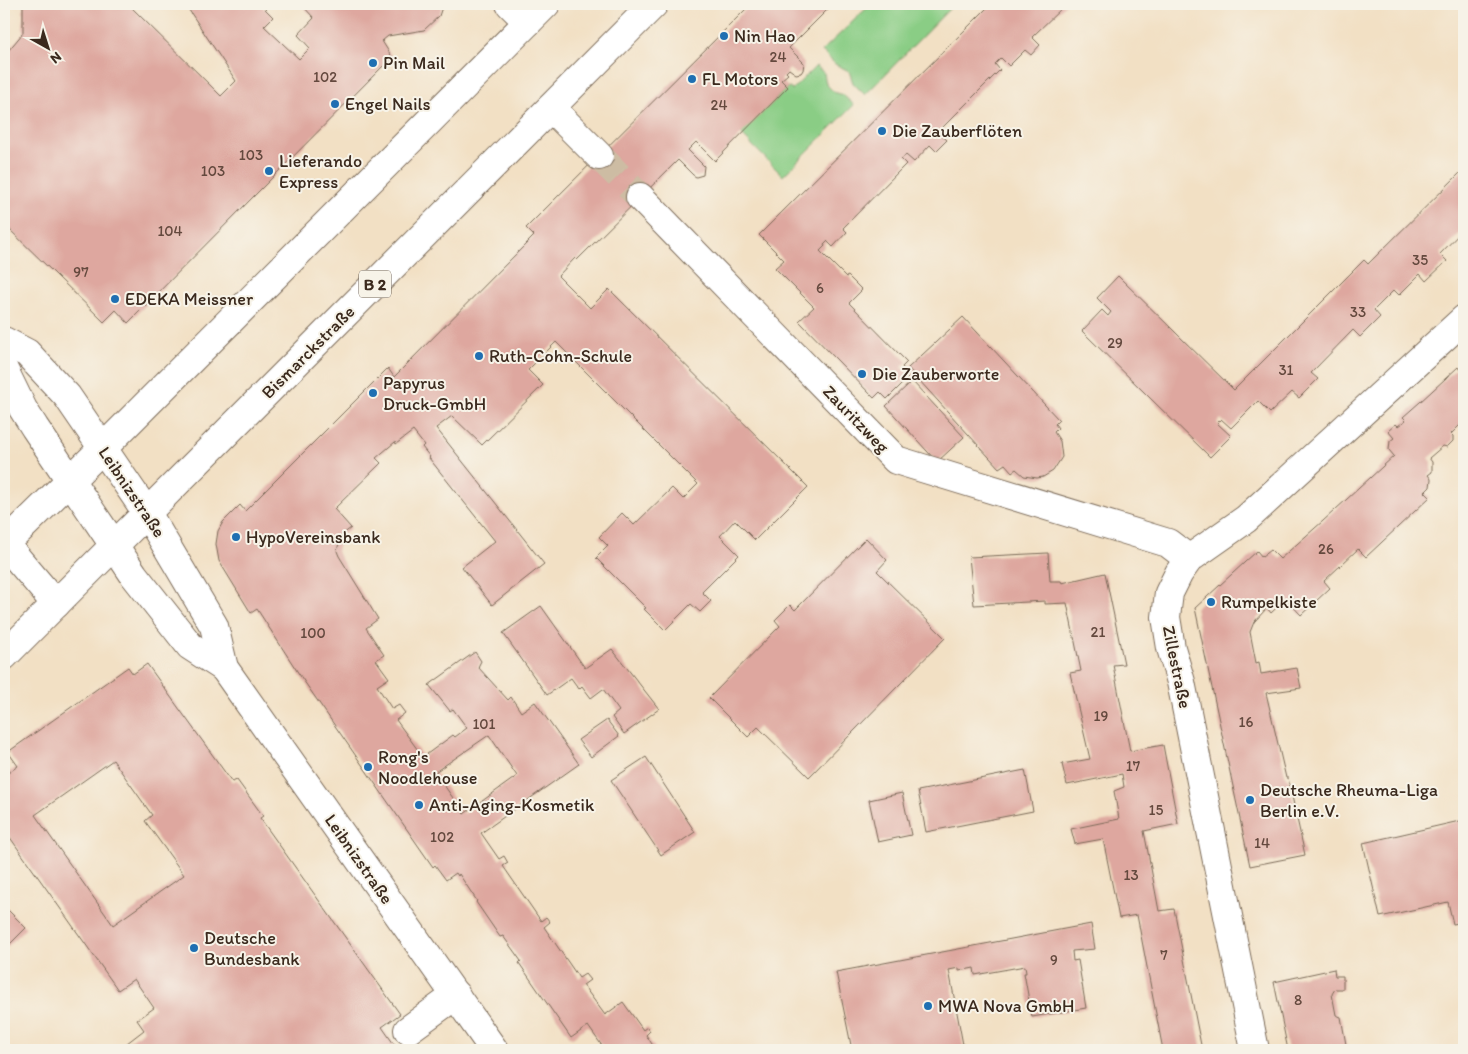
<svg xmlns="http://www.w3.org/2000/svg" width="1468" height="1054" font-family="Itim,sans-serif">
	<style>
		.green { fill: #8acd85; stroke: #627c52 }
		.building { fill: #dea79f; fill-rule: evenodd }
		.lines { fill: none; stroke-linecap: round; stroke-linejoin: round }
		.minor-tunnel { stroke: #cdbca3; stroke-width: 28; stroke-dasharray: 28 14; stroke-linecap: butt }
		.minor-casing { stroke: #7b6a58; stroke-width: 30 }
		.major-casing { stroke: #7b6a58; stroke-width: 30 }
		.minor { stroke: #fff; stroke-width: 28 }
		.major { stroke: #fff; stroke-width: 28 }
		.poi-dot { fill: #1f6fb2; stroke: #f7f3e8; stroke-width: 2 }
		.labels { text-anchor: middle; dominant-baseline: central; stroke-width: 4; stroke-linejoin: round; paint-order: stroke }
		.number-label { font-size: 15px; fill: #64493e }
		.shield { fill: #f7f3e8; stroke: #73665b; stroke-width: 1 }
		.shield-label { font-size: 16px; font-weight: bold; fill: #3b2a1e }
		.poi-label { font-size: 18px; fill: #3b2a1e; stroke: #f7f3e8; text-anchor: start }
		.street-label { font-size: 18px; fill: #3b2a1e; stroke: #f7f3e8 }
	</style>
	<rect width="100%" height="100%" fill="#f7f3e8"/>
	<filter id="ink" filterUnits="userSpaceOnUse"><feTurbulence type="fractalNoise" baseFrequency=".02" numOctaves="2"/><feDisplacementMap in="SourceGraphic" scale="10" xChannelSelector="R" yChannelSelector="G"/><feConvolveMatrix kernelMatrix="1 2 1 2 8 2 1 2 1" color-interpolation-filters="sRGB"/></filter>
	<filter id="wash" filterUnits="userSpaceOnUse"><feTurbulence type="fractalNoise" baseFrequency=".0096" numOctaves="4" result="noise"/><feDisplacementMap in="SourceGraphic" scale="20" xChannelSelector="R" yChannelSelector="G"/><feGaussianBlur stdDeviation="1.12" result="paint"/><feColorMatrix in="noise" values="0 0 0 0 0 0 0 0 0 0 0 0 0 0 0 0 0 1.4 0 .05"/><feComposite in="paint" operator="in"/></filter>
	<g filter="url(#wash)">
		<rect width="100%" height="100%" fill="#f2e0c4"/>
		<g class="green">
			<polygon points="871,4 954,4 865,95 853,83 849,71 835,64 822,51"/>
			<polygon points="816,66 824,73 826,84 834,92 843,95 854,105 783,176 741,134 788,87 792,90"/>
		</g>
		<g id="blocks">
			<g class="building">
				<polygon points="25,4 128,4 221,96 236,81 185,4 260,4 273,17 264,26 299,59 310,48 298,35 314,18 301,4 443,4 439,16 424,30 388,36 382,41 392,57 128,323 116,310 104,322 4,224 4,44 8,51 23,33 23,5"/>
				<path d="M751 4H833L789 48 804 63 803 70 801 73 796 74 789 69 786 72 788 74 781 80 788 87 715 161 696 142 688 150 704 166 703 175 696 177 693 175 678 160 577 260 575 258 558 276 590 308 609 289 808 487 755 540 735 520 720 536 739 555 702 592 711 601 700 612 691 604 665 630 644 609 646 608 596 558 608 546 599 537 622 513 634 525 672 488 683 499 698 484 556 342 528 370 543 385 482 445 452 416 436 428 544 564 492 605 462 567 495 541 429 458 430 457 422 447 424 445 413 431 396 444 395 442 376 458 381 463 334 509 351 528 343 534 339 543 337 551 339 556 378 619 366 628 384 655 376 660 389 678 377 686 392 709 399 705 405 713 396 720 423 757 453 735 455 737 467 728 453 709 450 711 429 685 475 652 481 661 478 667 508 700 511 697 521 712 535 702 579 764 481 833 499 859 504 856 508 863 503 866 541 921 546 917 550 922 544 927 579 978 585 974 590 980 583 985 605 1015 623 1002 643 1030 647 1027 650 1031 646 1035 656 1050H605L588 1026 571 1038 519 963 521 961 503 936 500 937 476 902 477 901 459 874 458 876 456 873 446 880 435 865 433 867 299 674 257 609 251 613 219 561 216 544 218 531 223 522 240 505 245 511 388 368 394 377 534 236 526 228ZM489 735 517 776 464 814 435 772Z"/>
				<polygon points="991,4 1066,4 1032,37 1040,45 1031,55 1025,50 1009,66 1001,58 995,64 1000,70 938,132 947,140 936,151 930,145 914,162 906,155 901,159 906,164 843,228 847,232 833,247 827,241 824,244 825,246 820,251 846,277 848,276 862,290 849,303 907,362 902,367 910,376 887,399 880,392 874,398 799,321 814,307 775,268 784,260 759,235"/>
				<polygon points="1464,169 1464,229 1440,254 1447,261 1426,281 1420,274 1399,295 1394,290 1374,310 1380,317 1360,337 1353,330 1311,373 1318,379 1299,398 1292,392 1270,413 1258,401 1231,428 1221,419 1217,423 1231,436 1210,457 1082,331 1102,310 1108,316 1111,312 1097,298 1118,276 1234,390 1364,260 1368,264"/>
				<polygon points="963,317 1059,420 1055,424 1058,428 1054,432 1060,441 1062,457 1053,471 1043,477 1037,478 1024,476 1016,469 1012,472 1005,464 999,468 908,368"/>
				<polygon points="1464,366 1464,421 1451,434 1453,436 1453,441 1447,447 1443,446 1429,458 1432,462 1432,472 1428,475 1431,479 1430,487 1425,492 1430,497 1366,557 1358,549 1324,581 1330,588 1301,615 1286,599 1271,613 1267,608 1254,622 1250,632 1256,663 1259,662 1261,674 1297,668 1301,688 1266,693 1286,778 1288,778 1305,855 1250,866 1195,608 1257,551 1262,557 1271,550 1280,559 1323,521 1394,456 1389,450 1390,441 1394,438 1388,431 1396,424 1398,426 1406,420 1403,417 1420,402 1458,367 1460,370"/>
				<polygon points="912,381 964,437 937,462 886,406"/>
				<polygon points="866,538 887,560 877,571 945,638 809,777 758,727 748,737 709,698 780,626 775,620 790,605 795,610"/>
				<polygon points="1048,553 1050,581 1061,581 1062,583 1105,573 1124,664 1113,665 1130,751 1163,745 1178,824 1144,831 1159,911 1174,909 1202,1050 1163,1050 1137,915 1119,918 1103,839 1075,844 1071,829 1119,819 1114,791 1124,787 1122,774 1067,785 1062,764 1090,759 1070,673 1081,671 1067,603 1045,604 1045,601 974,605 969,557"/>
				<polygon points="541,606 585,668 612,649 659,709 624,734 612,717 619,711 603,689 591,698 582,686 579,689 571,678 547,695 503,633"/>
				<path d="M147 664 232 782 237 780 263 816 260 818 400 1014 382 1027 398 1050H118L144 1030 137 1020 154 1008 134 979 118 990 4 829V768L8 773 18 766 8 752 128 667 133 674ZM113 760 152 815 145 821 184 875 113 925 35 815Z"/>
				<polygon points="607,720 619,736 591,757 578,740"/>
				<polygon points="646,757 695,832 661,855 611,780"/>
				<polygon points="1025,770 1033,811 926,832 918,791"/>
				<polygon points="902,793 911,835 878,842 869,800"/>
				<polygon points="1464,820 1464,922 1453,924 1448,902 1380,917 1363,843"/>
				<polygon points="4,906 26,928 4,950"/>
				<polygon points="1091,924 1095,949 1072,951 1073,961 1078,960 1086,1008 1032,1017 1024,973 1026,973 1025,966 975,975 974,968 959,971 959,968 949,970 964,1050 852,1050 836,972"/>
				<polygon points="1334,969 1335,976 1343,976 1343,989 1335,989 1332,994 1336,1015 1341,1017 1347,1050 1288,1050 1274,982"/>
			</g>
		</g>
	</g>
	<g filter="url(#ink)">
		<use href="#blocks" fill-opacity="0" stroke="#7b6a58" stroke-width="1"/>
		<g class="lines">
			<polyline class="minor-tunnel" points="599,156 640,197"/>
			<g class="minor-casing">
				<g id="minor">
					<polyline points="510,4 528,22"/>
					<polyline points="551,108 599,156"/>
					<polyline points="640,197 896,460 1168,543 1189,559"/>
					<polyline points="4,341 27,353 67,396 147,513 214,626 224,668 494,1050"/>
					<polyline points="4,370 23,409 35,428 134,575 190,646 224,668"/>
					<polyline points="5,544 56,604"/>
					<polyline points="408,1030 456,995"/>
					<polyline points="1255,1050 1181,682 1171,648 1166,617 1169,593 1179,573 1189,559 1246,519 1464,319"/>
				</g>
			</g>
			<g class="major-casing">
				<g id="major">
					<polyline points="4,545 103,448 546,4"/>
					<polyline points="4,656 654,4"/>
				</g>
			</g>
			<use href="#minor" class="minor"/>
			<use href="#major" class="major"/>
		</g>
	</g>
	<g class="poi-dot">
		<circle cx="724" cy="36" r="5"/>
		<circle cx="373" cy="63" r="5"/>
		<circle cx="692" cy="79" r="5"/>
		<circle cx="335" cy="104" r="5"/>
		<circle cx="882" cy="131" r="5"/>
		<circle cx="269" cy="171" r="5"/>
		<circle cx="115" cy="299" r="5"/>
		<circle cx="479" cy="356" r="5"/>
		<circle cx="862" cy="374" r="5"/>
		<circle cx="373" cy="393" r="5"/>
		<circle cx="236" cy="537" r="5"/>
		<circle cx="1211" cy="602" r="5"/>
		<circle cx="368" cy="767" r="5"/>
		<circle cx="1250" cy="800" r="5"/>
		<circle cx="419" cy="805" r="5"/>
		<circle cx="194" cy="948" r="5"/>
		<circle cx="928" cy="1006" r="5"/>
	</g>
	<g class="labels">
		<g class="number-label">
			<text x="778" y="57">24</text>
			<text x="325" y="77">102</text>
			<text x="719" y="105">24</text>
			<text x="251" y="155">103</text>
			<text x="213" y="171">103</text>
			<text x="170" y="231">104</text>
			<text x="1420" y="260">35</text>
			<text x="81" y="272">97</text>
			<text x="820" y="288">6</text>
			<text x="1358" y="312">33</text>
			<text x="1115" y="343">29</text>
			<text x="1286" y="370">31</text>
			<text x="1326" y="549">26</text>
			<text x="1098" y="632">21</text>
			<text x="313" y="633">100</text>
			<text x="1101" y="716">19</text>
			<text x="1246" y="722">16</text>
			<text x="484" y="724">101</text>
			<text x="1133" y="766">17</text>
			<text x="1156" y="810">15</text>
			<text x="442" y="837">102</text>
			<text x="1262" y="843">14</text>
			<text x="1131" y="875">13</text>
			<text x="1164" y="955">7</text>
			<text x="1054" y="960">9</text>
			<text x="1298" y="1000">8</text>
		</g>
		<rect class="shield" x="359" y="270.5" width="32" height="27" rx="4"/>
		<g class="shield-label">
			<text x="375" y="284">B 2</text>
		</g>
		<g class="poi-label">
			<text x="734" y="36">Nin Hao</text>
			<text x="383" y="63">Pin Mail</text>
			<text x="702" y="79">FL Motors</text>
			<text x="345" y="104">Engel Nails</text>
			<text x="892" y="131">Die Zauberflöten</text>
			<text x="279" y="161">Lieferando<tspan x="279" dy="21">Express</tspan></text>
			<text x="125" y="299">EDEKA Meissner</text>
			<text x="489" y="356">Ruth-Cohn-Schule</text>
			<text x="872" y="374">Die Zauberworte</text>
			<text x="383" y="383">Papyrus<tspan x="383" dy="21">Druck-GmbH</tspan></text>
			<text x="246" y="537">HypoVereinsbank</text>
			<text x="1221" y="602">Rumpelkiste</text>
			<text x="378" y="757">Rong's<tspan x="378" dy="21">Noodlehouse</tspan></text>
			<text x="1260" y="790">Deutsche Rheuma-Liga<tspan x="1260" dy="21">Berlin e.V.</tspan></text>
			<text x="429" y="805">Anti-Aging-Kosmetik</text>
			<text x="204" y="938">Deutsche<tspan x="204" dy="21">Bundesbank</tspan></text>
			<text x="938" y="1006">MWA Nova GmbH</text>
		</g>
		<g class="street-label">
			<text transform="translate(308 352) rotate(-45)">Bismarckstraße</text>
			<text transform="translate(856 419) rotate(46)">Zauritzweg</text>
			<text transform="translate(132 492) rotate(56)">Leibnizstraße</text>
			<text transform="translate(1177 667) rotate(78)">Zillestraße</text>
			<text transform="translate(359 859) rotate(55)">Leibnizstraße</text>
		</g>
	</g>
	<rect width="1468" height="1054" fill="none" stroke="#f7f3e8" stroke-width="20"/>
	<g transform="translate(48 48) rotate(141)" stroke="#f7f3e8" stroke-width="4" paint-order="stroke">
	<path d="M0-4L9 19L0 12L-9 19Z" fill="#3b2a1e"/>
	<text y="-8" font-size="14" font-weight="bold" text-anchor="middle" fill="#3b2a1e">N</text>
	</g>
</svg>
